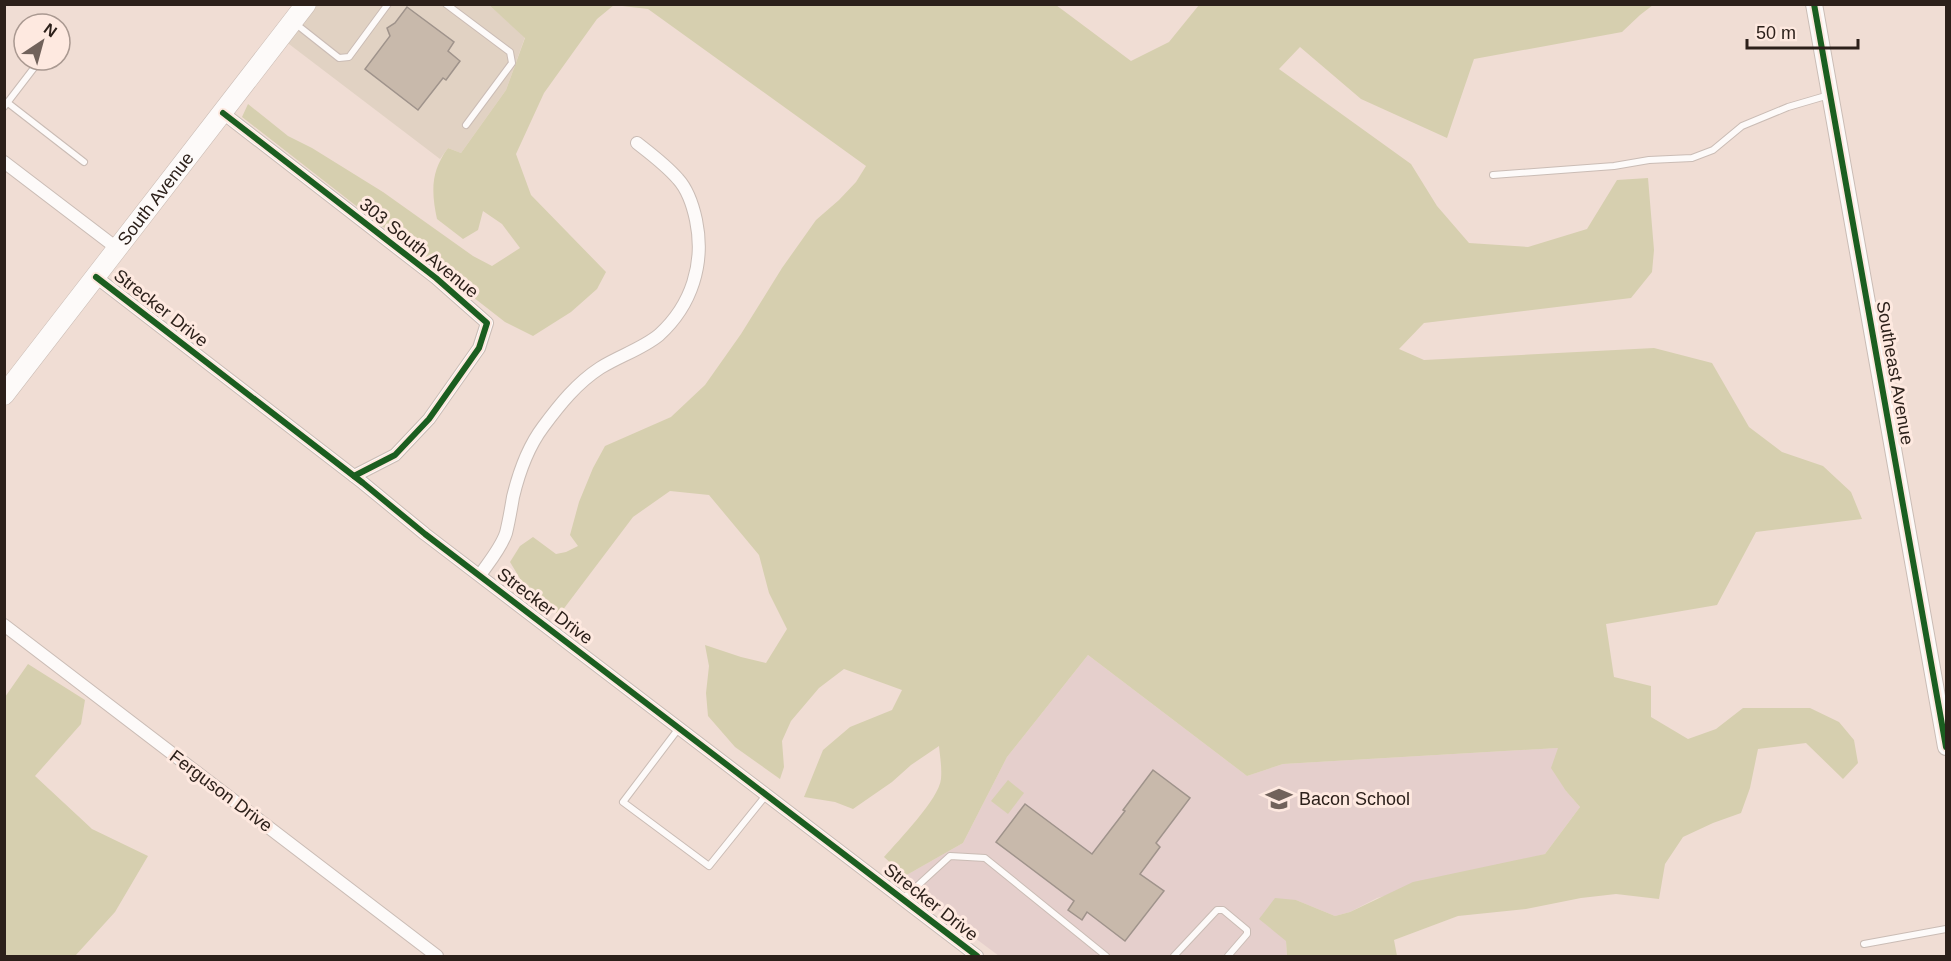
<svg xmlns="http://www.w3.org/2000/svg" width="1951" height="961" font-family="Arial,sans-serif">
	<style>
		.commercial { fill: #e1d2c3 }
		.education { fill: #e5cfcc }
		.green { fill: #d6cfaf }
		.building { fill: #c8b9ab; stroke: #9f938b; stroke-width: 1.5 }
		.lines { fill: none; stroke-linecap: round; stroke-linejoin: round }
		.service-casing { stroke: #cabcb5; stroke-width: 8 }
		.minor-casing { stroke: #cabcb5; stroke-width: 14 }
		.tertiary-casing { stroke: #cabcb5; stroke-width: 18 }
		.primary-casing { stroke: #cabcb5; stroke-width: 21 }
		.service { stroke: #fdfaf9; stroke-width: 6 }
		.minor { stroke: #fdfaf9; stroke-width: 12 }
		.tertiary { stroke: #fdfaf9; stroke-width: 16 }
		.primary { stroke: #fdfaf9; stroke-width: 20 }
		.cycleway-casing { stroke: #fee9e0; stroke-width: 10 }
		.cycleway { stroke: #1b5e20; stroke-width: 6 }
		.labels { text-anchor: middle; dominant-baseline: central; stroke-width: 6; stroke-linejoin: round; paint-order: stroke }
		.street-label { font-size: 18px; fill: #2c201a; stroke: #fee9e0 }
		.poi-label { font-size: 18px; fill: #2c201a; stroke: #fee9e0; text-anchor: start }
	</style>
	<rect width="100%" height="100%" fill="#f0ddd4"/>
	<polygon class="commercial" points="314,4 489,5 525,37 506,90 461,153 448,148 440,159 285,41"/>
	<polygon class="education" points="1088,655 1247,776 1283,764 1558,748 1566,791 1580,807 1545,854 1377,898 1350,912 1335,916 1296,900 1286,941 1287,956 999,956 935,908 899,883 905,876 963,843 1007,757"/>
	<g class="green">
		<path d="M489 5H1056L1131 61 1169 42 1199 5H1653L1640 15 1622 32 1474 59 1447 138 1361 99 1300 47 1279 69 1411 164 1437 206 1469 243 1528 247 1587 229 1617 180 1648 178 1654 250 1652 272 1631 298 1424 323 1399 349 1424 360 1654 348 1712 363 1749 427 1782 452 1823 466 1851 492 1862 519 1756 532 1717 605 1606 624 1614 677 1651 686V717L1688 739 1716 729 1743 708H1810L1839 722 1854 740 1858 763 1843 779 1806 743 1758 749 1750 788 1741 813 1713 823 1683 837 1665 864 1659 899 1616 894 1581 898 1526 909 1458 916 1394 940 1397 956H1287L1286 941 1259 919 1275 898 1296 900 1335 916 1350 912 1413 882 1545 854 1580 807 1566 791 1551 768 1558 748 1283 764 1247 776 1088 655 1007 757 963 843 905 876 884 857C898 841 939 799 941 779 942 768 940 756 939 746L911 765 892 782 853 809 835 802 804 797 823 750 850 727 892 710 902 690 844 669 819 688 791 721 782 741 784 767 780 779 735 747 708 716 706 693 709 666 705 645 741 657 766 663 787 629 769 593 759 555 709 495 670 491 633 517 559 615 528 592 510 562 520 546 533 537 556 554 566 552 578 546 570 535 579 502 593 468 605 446 671 417 705 385 741 334 782 268 816 220 839 200 856 182 866 166 648 9 614 5 597 19 544 93 516 154 531 195 606 272 597 289 571 312 533 336 505 322 242 117 248 104 288 136 312 148 383 192 473 256 492 266 520 248 502 224 483 211 478 230 463 239 437 219C431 191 431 171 448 148L461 153 506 90 525 38Z"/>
		<polygon points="28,664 85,700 81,724 35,776 92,829 148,856 115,912 75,956 5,956 5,697"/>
		<polygon points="1008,780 1024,793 1008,814 991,801"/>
	</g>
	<g class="building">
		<polygon points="407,7 454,42 448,51 460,61 446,80 443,78 418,110 365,69 390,36 387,28 395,23"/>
		<polygon points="1153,770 1190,798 1156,843 1160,847 1140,874 1164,891 1125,941 1087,912 1082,920 1068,910 1074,901 996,842 1025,804 1092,854 1125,811 1123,810"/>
	</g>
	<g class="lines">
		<g class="service-casing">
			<g id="service">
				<polyline points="446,4 510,52 512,63 466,125"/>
				<polyline points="296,24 339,58 349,57 388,4"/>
				<polyline points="8,103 84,162"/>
				<polyline points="4,107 40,60"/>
				<polyline points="1493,175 1614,166 1649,160 1692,158 1713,150 1742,126 1788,107 1829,95"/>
				<polyline points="679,728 623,802 709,866 767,794"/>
				<polyline points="903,899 950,856 985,858 1106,956"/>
				<polyline points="1864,944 1946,929"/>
				<polyline points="1174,956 1217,910 1223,910 1247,930 1247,934 1228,956"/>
			</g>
		</g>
		<g class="minor-casing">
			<g id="minor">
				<polyline points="223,113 436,278 487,323 479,348 429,419 395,455 354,476"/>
				<polyline points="4,162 118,249"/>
				<polyline points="96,277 363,483 425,534 977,956"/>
				<path d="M480 575C489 562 501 548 506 533 509 521 511 509 513 497 519 472 528 447 543 427 560 404 577 383 600 368 619 356 642 349 659 335 692 305 705 263 696 220 693 206 688 190 678 179 666 165 651 154 637 143"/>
				<polyline points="4,625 437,956"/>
			</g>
		</g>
		<g class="tertiary-casing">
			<polyline id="tertiary" points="1814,4 1946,747"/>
		</g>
		<g class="primary-casing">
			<g id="primary">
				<path id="s1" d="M4 395 306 4"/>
			</g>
		</g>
		<use href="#service" class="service"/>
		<use href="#minor" class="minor"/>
		<use href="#tertiary" class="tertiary"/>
		<use href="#primary" class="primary"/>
		<g class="cycleway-casing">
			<g id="cycleway">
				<polyline points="1814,4 1946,747"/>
				<polyline points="223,113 436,278 487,323 479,348 429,419 395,455 354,476"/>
				<polyline points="96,277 363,483 425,534 977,956"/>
			</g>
		</g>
		<use href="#cycleway" class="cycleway"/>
	</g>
	<defs>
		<g id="school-bare" transform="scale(2.07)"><path d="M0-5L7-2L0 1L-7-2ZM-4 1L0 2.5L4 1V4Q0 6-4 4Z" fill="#71625b" stroke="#fee9e0" stroke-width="2.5" paint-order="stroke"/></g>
	</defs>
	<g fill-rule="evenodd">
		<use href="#school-bare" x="1279" y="799"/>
	</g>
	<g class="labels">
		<g class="street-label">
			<text stroke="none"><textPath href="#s1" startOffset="248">South Avenue</textPath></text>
			<text transform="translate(419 248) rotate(39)">303 South Avenue</text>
			<text transform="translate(161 308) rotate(38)">Strecker Drive</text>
			<text transform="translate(1895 373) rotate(80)">Southeast Avenue</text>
			<text transform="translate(545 606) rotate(37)">Strecker Drive</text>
			<text transform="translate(221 791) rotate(37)">Ferguson Drive</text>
			<text transform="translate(931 902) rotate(38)">Strecker Drive</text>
		</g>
		<g class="poi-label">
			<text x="1299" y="799">Bacon School</text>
		</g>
	</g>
	<rect width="1951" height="961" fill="none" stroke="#2c201a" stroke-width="12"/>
	<g transform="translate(42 42) rotate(36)"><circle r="28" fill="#fee9e0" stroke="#aa9991" stroke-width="1.5"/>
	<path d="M0-4.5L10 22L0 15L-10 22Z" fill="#71625b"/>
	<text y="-9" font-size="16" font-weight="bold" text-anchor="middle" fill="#2c201a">N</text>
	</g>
	<path d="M1747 39v9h111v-9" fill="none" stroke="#2c201a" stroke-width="3"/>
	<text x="1756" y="39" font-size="18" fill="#2c201a" stroke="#fee9e0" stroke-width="4.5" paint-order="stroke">50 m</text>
</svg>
